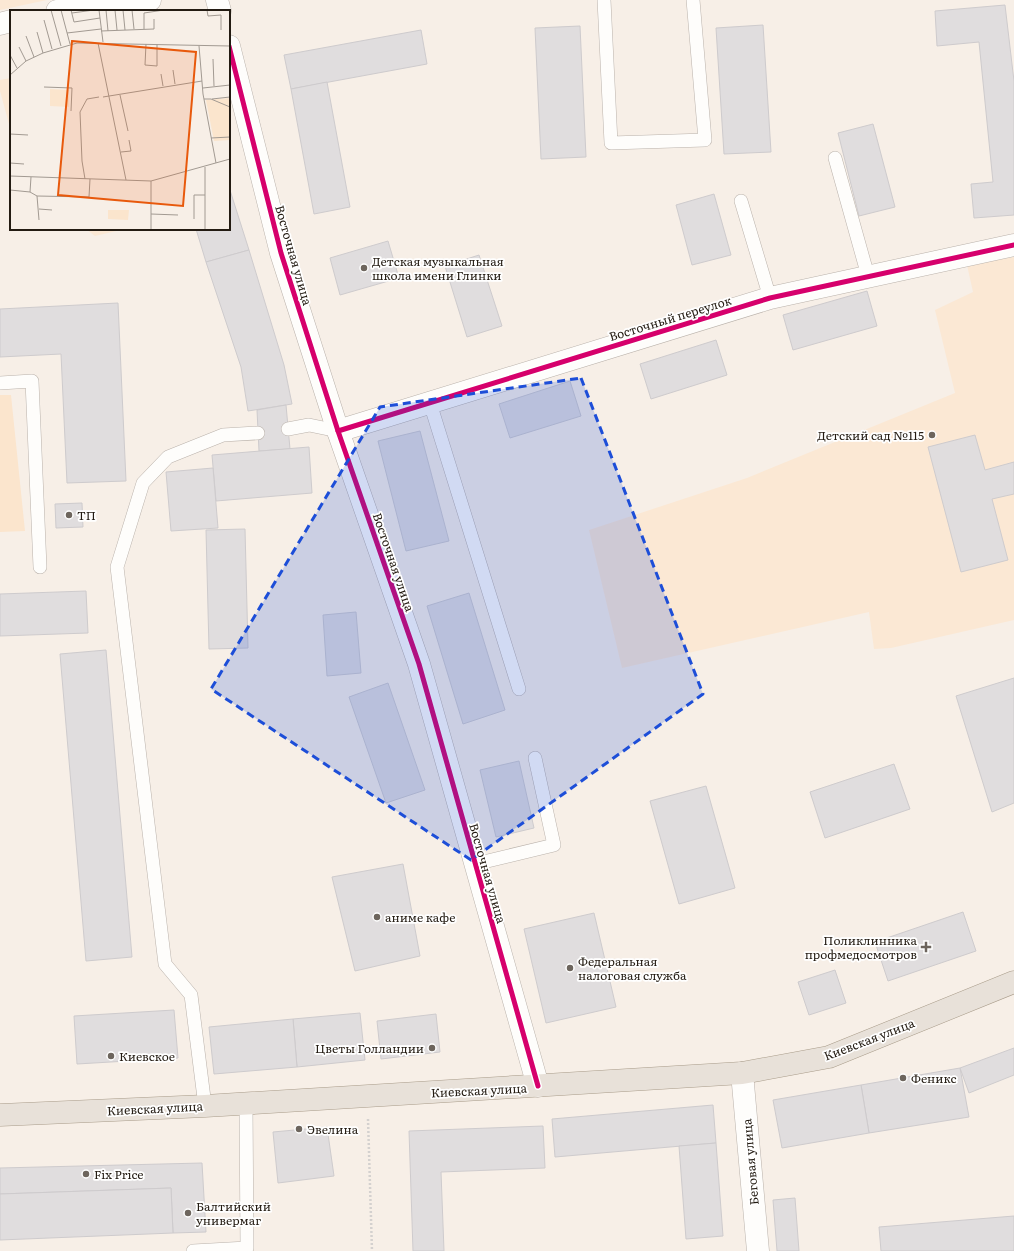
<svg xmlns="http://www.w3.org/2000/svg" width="1014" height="1251" font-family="Literata,serif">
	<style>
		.built { fill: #fbe8d4 }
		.green { fill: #fbe5cd }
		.building { fill: #e0ddde; stroke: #cecbcd }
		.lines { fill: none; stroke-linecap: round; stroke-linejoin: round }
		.lane-casing { stroke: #bab2ab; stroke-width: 14 }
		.street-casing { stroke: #bab2ab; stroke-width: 23 }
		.secondary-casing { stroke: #bab2ab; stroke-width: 23 }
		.primary-casing { stroke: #a99c8a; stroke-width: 23 }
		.path { stroke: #d4d1cf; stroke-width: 2.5; stroke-dasharray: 2 2; stroke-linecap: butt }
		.lane { stroke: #fefdfb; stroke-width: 13 }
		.street { stroke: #fefdfb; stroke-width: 22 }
		.secondary { stroke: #fefdfb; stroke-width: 22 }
		.primary { stroke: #e8e1d9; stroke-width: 22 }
		.cycleway-casing { stroke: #fff; stroke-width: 8 }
		.cycleway { stroke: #d6006c; stroke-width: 5 }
		.marked { fill: #1d4ed8; fill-opacity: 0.2; stroke: #1d4ed8; stroke-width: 3; stroke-dasharray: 8 5; stroke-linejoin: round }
		.poi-dot { fill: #6d655d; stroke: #fff; stroke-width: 1.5 }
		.labels { text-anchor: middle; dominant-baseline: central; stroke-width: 3.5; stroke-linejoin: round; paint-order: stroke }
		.street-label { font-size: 12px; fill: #231b12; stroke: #fff }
		.poi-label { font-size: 12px; fill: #231b12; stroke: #fff; text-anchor: start }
		.inset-road { fill: none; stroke: #a29a92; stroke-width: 1 }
		.view { fill: #e8590c; fill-opacity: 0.15; stroke: #e8590c; stroke-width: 2 }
		.inset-edge { fill: none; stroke: #231b12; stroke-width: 2 }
	</style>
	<rect width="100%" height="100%" fill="#f7efe7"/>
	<g class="built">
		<polygon points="0,0 47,0 0,10"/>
		<polygon points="11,78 11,123 9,124 0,91 0,80"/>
		<polygon points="86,229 125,229 95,236"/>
		<polygon points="1014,257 1014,620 891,648 874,649 869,612 622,668 589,530 747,478 955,393 935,310 973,292 967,265"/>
	</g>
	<polygon class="green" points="0,395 11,395 25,531 0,532"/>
	<g class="building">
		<polygon points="1005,5 1014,81 1014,215 974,218 971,184 993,182 979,42 937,46 935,11"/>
		<polygon points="763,25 771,152 724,154 716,28"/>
		<polygon points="580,26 586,157 541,159 535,28"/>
		<polygon points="421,30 427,64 291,89 284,55"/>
		<polygon points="327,82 350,207 314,214 291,89"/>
		<polygon points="873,124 895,207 859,216 838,133"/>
		<polygon points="229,187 249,250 206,262 196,229 229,229"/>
		<polygon points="714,194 731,255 692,265 676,205"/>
		<polygon points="388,241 399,278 340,295 330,258"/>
		<polygon points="249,250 284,365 292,404 248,411 241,367 206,262"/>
		<polygon points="479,255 502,326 467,337 445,266"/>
		<polygon points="867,291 877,326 793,350 783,315"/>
		<polygon points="118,303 126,481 67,483 61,354 0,357 0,309"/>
		<polygon points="716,340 727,375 651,399 640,364"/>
		<polygon points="570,381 581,416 510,438 499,404"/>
		<polygon points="286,405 290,449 259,451 257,410"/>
		<polygon points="420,431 449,541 406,551 378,441"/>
		<polygon points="975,435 985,470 1014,462 1014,494 992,499 1008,560 961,572 928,447"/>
		<polygon points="309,447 312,493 216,501 212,455"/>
		<polygon points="213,468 218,528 171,531 166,472"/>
		<polygon points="82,503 83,527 56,528 55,504"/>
		<polygon points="245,529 248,648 209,649 206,530"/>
		<polygon points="86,591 88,633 0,636 0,594"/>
		<polygon points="469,593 505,710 463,724 427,606"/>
		<polygon points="356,612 361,673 327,676 323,615"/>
		<polygon points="106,650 132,957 86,961 60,654"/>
		<polygon points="1014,678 1014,803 992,812 956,696"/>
		<polygon points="388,683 425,790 386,803 349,697"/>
		<polygon points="519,761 534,828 496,837 480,770"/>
		<polygon points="894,764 910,809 825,838 810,792"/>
		<polygon points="706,786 735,888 679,904 650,801"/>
		<polygon points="403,864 420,956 355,971 332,877"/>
		<polygon points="963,912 976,951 888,981 875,942"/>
		<polygon points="594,913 616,1007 546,1023 524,929"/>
		<polygon points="835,970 846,1003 809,1015 798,982"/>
		<polygon points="174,1010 178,1058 77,1064 74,1016"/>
		<polygon points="360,1013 365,1060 297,1067 293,1019"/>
		<polygon points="436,1014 440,1052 381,1059 377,1021"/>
		<polygon points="293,1019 297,1067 214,1074 209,1027"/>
		<polygon points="1014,1048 1014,1075 969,1093 960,1068"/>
		<polygon points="960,1068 969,1117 869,1133 861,1085"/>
		<polygon points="861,1085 869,1133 782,1148 773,1100"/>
		<polygon points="713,1105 716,1143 555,1157 552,1119"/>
		<polygon points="543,1126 545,1168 441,1172 444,1251 413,1251 409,1131"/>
		<polygon points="327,1127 334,1176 278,1183 273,1132"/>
		<polygon points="716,1143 723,1236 686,1239 679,1146"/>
		<polygon points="202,1163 206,1232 173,1233 171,1188 0,1194 0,1168"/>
		<polygon points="171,1188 173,1233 0,1240 0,1194"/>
		<polygon points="795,1198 799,1251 777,1251 773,1200"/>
		<polygon points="1014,1216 1014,1251 881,1251 879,1227"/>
	</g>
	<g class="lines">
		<g class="lane-casing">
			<g id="lane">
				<polyline points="604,0 611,143 705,140 693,0"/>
				<polyline points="835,158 868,276"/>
				<polyline points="741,201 770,298"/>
				<polyline points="0,383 32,381 40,567"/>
				<polyline points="430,403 519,689"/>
				<polyline points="288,429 309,425 338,431"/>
				<polyline points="475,864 554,845 535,758"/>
				<polyline points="205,1106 191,995 165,964 117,567 143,483 168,457 223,435 258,433"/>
				<polyline points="193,1251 247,1248 246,1103"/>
			</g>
		</g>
		<g class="street-casing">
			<g id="street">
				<polyline points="217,0 220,11"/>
				<polyline points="57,11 150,0"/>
				<polyline points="0,24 11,21"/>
				<polyline points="229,46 281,253 338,431 419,664 538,1086"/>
				<polyline points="338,431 770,298 1014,245"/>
			</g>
		</g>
		<g class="secondary-casing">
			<polyline id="secondary" points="742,1073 758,1251"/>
		</g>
		<g class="primary-casing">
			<polyline id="primary" points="0,1115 205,1106 742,1073 829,1057 1014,982"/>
		</g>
		<polyline class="path" points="368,1119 372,1251"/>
		<use href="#lane" class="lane"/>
		<use href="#street" class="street"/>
		<use href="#secondary" class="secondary"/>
		<use href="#primary" class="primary"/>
		<g class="cycleway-casing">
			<g id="cycleway">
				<polyline points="229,46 281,253 338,431 419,664 538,1086"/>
				<polyline points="338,431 770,298 1014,245"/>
			</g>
		</g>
		<use href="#cycleway" class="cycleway"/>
	</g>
	<path class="marked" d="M581 378 703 694 471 860 211 689 380 407Z"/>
	<g class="poi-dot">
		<circle cx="364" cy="268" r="4"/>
		<circle cx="932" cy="435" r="4"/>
		<circle cx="69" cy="515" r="4"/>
		<circle cx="377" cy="917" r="4"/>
		<path d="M924 941h4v4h4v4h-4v4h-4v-4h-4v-4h4z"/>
		<circle cx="570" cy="968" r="4"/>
		<circle cx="432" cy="1048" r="4"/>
		<circle cx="111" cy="1056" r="4"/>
		<circle cx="903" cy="1078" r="4"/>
		<circle cx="299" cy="1129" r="4"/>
		<circle cx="86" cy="1174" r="4"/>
		<circle cx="188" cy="1213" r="4"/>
	</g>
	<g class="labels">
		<g class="street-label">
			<text transform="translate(294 255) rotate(74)">Восточная улица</text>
			<text transform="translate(670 318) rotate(-17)">Восточный переулок</text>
			<text transform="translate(394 562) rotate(71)">Восточная улица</text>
			<text transform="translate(488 873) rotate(74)">Восточная улица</text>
			<text transform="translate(869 1039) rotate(-21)">Киевская улица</text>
			<text transform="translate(479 1090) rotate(-3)">Киевская улица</text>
			<text transform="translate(155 1108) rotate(-3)">Киевская улица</text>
			<text transform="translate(750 1162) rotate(-95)">Беговая улица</text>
		</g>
		<g class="poi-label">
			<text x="372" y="261">Детская музыкальная<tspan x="372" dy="14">школа имени Глинки</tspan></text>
			<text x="924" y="435" text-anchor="end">Детский сад №115</text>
			<text x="77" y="515">ТП</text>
			<text x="385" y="917">аниме кафе</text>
			<text x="917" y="940" text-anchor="end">Поликлинника<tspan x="917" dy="14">профмедосмотров</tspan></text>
			<text x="578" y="961">Федеральная<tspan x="578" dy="14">налоговая служба</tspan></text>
			<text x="424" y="1048" text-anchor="end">Цветы Голландии</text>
			<text x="119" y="1056">Киевское</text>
			<text x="911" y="1078">Феникс</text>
			<text x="307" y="1129">Эвелина</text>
			<text x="94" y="1174">Fix Price</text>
			<text x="196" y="1206">Балтийский<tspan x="196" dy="14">универмаг</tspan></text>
		</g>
	</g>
	<g transform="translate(10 10)">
		<rect width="220" height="220" fill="#f7efe7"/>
		<path d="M40 79 59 80V97L40 96ZM220 88V130L204 131 196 90ZM98 200H119L118 210 98 209Z" fill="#fbe5cd"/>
		<path class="inset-road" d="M41 0 51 36M51 0 60 34M61 0 64 12 90 8M89 0 93 32M96 0 98 21M105 0 107 20M113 0 115 20M122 0 124 19M197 0 198 6 211 5V20M62 3 84 0M34 10 42 39M134 19V3L154 0M91 21 144 19V9M27 22 33 43M57 23 91 19M16 26 24 47M88 33 116 170M136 34 135 55 147 56V34M189 36 193 84 206 153M9 37 16 51M0 45 7 58M203 49 204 76M163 60 165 74M151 64 153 76M0 65 16 51 33 43 67 33 220 36M34 77 62 78 61 101M193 78 220 75M110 85 118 121M93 87 192 71M194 89H201L220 97M202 89 220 87M0 124 18 125M201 128 220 127M111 142 121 141 119 130M0 153 14 154M195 157V220M0 166 141 171 220 149M21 167 20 182 27 186 79 187 80 169M75 169 72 151 70 102 77 89 89 87M0 180 20 182M27 186 29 210M29 199 42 200M141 204 168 205M184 209V185H195M141 220V171"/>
		<path class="view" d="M62 31 186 42 173 196 48 185Z"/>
		<rect width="220" height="220" class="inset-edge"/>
	</g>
</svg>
